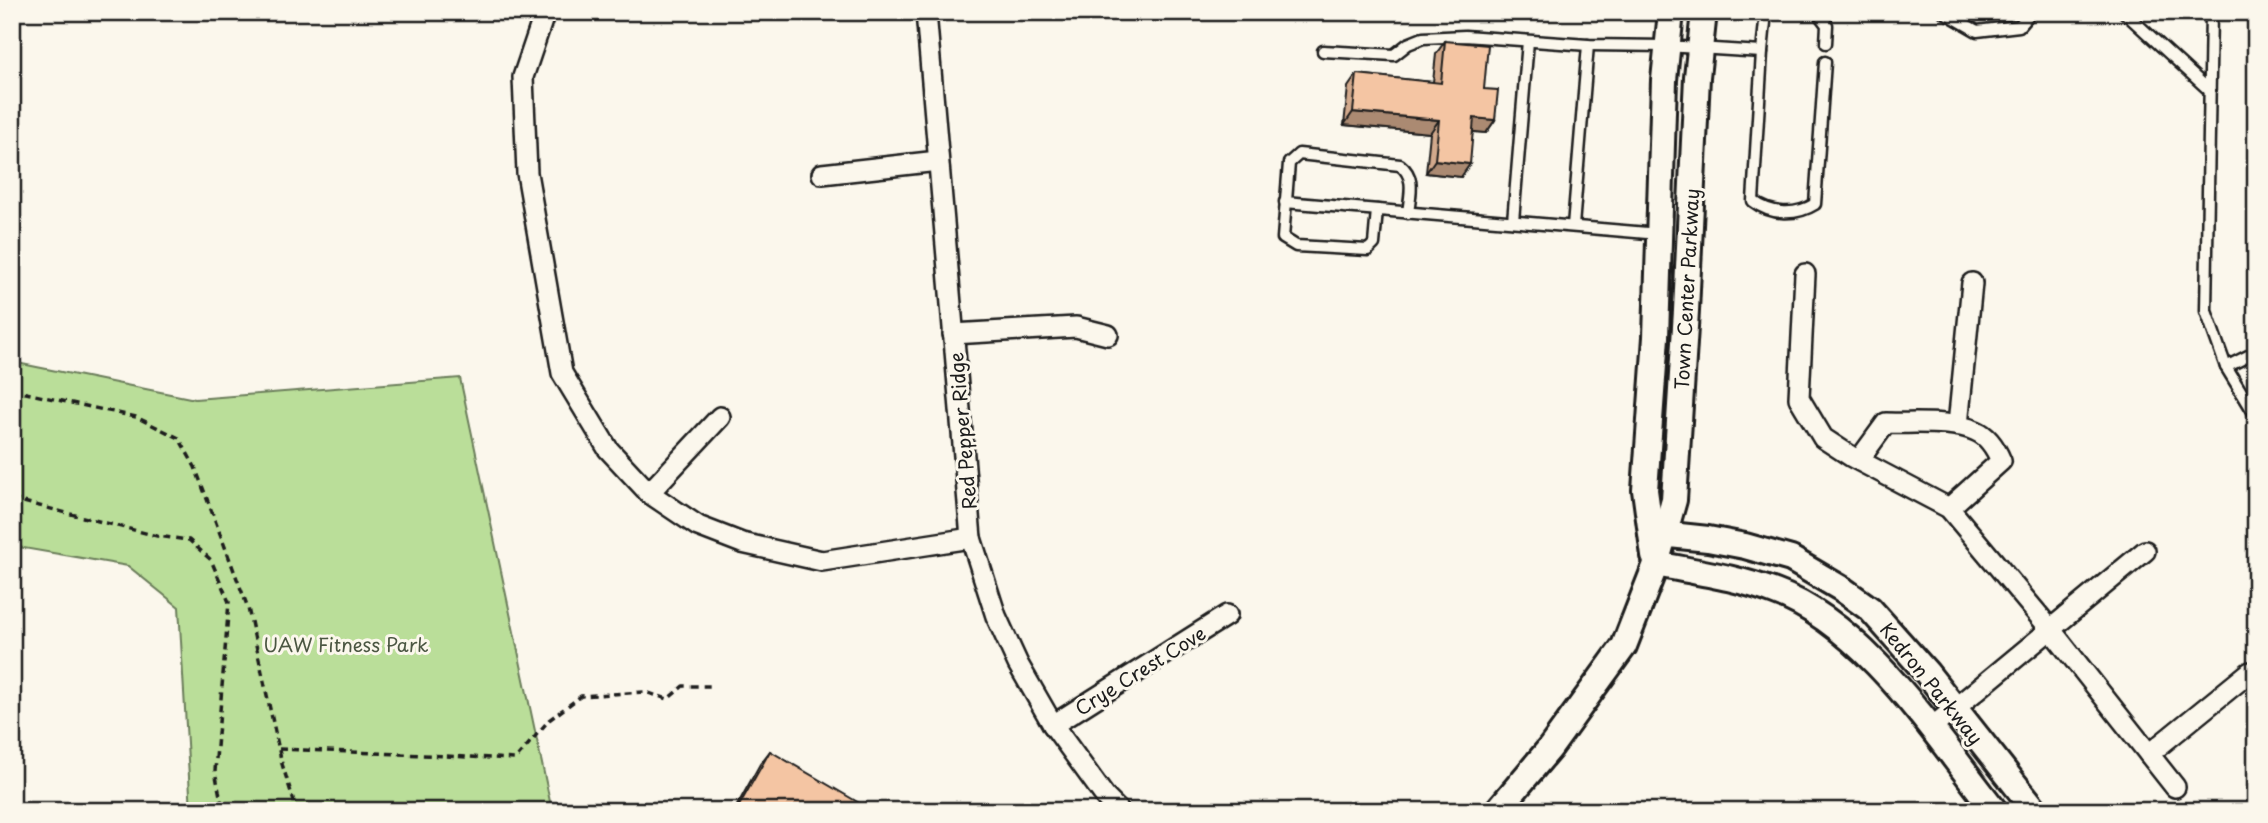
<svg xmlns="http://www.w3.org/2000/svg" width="2268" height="823" font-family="'Playpen Sans',sans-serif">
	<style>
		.green { fill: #bade99; stroke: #6b7d5a; stroke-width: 2 }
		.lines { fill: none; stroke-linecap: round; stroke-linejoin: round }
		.service-casing { stroke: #1c1c1c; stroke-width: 15 }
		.minor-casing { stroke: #1c1c1c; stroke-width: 24 }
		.tertiary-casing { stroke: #1c1c1c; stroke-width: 30 }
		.path { stroke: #1c1c1c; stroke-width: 3.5; stroke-dasharray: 7 5; stroke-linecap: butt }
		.service { stroke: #fbf7ec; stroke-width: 10 }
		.minor { stroke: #fbf7ec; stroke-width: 19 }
		.tertiary { stroke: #fbf7ec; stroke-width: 24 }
		.wall { fill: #d2a98c; stroke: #1c1c1c; stroke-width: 2 }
		.shaded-wall { fill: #ab8a72; stroke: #1c1c1c; stroke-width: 2 }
		.building { fill: #f4c5a3; stroke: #1c1c1c; stroke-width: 2 }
		.labels { text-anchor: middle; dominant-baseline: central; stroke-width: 6; stroke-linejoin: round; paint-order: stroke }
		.street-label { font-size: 19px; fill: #1c1c1c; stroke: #fbf7ec }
		.park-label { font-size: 19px; fill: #4b5642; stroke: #fbf7ec }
	</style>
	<rect width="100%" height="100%" fill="#fbf7ec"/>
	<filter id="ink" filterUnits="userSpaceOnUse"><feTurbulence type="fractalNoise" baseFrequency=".0143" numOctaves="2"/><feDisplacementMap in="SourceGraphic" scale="14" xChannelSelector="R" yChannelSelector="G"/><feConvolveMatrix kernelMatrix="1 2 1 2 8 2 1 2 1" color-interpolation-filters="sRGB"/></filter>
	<g filter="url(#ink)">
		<polygon class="green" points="12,362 195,399 460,378 552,811 191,811 179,607 128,566 12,546"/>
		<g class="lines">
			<g class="service-casing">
				<g id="service">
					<path d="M1766 12 1762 52 1753 201C1771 215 1796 216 1815 204L1825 62"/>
					<polyline points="1815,12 1818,13 1827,25 1826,43"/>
					<polyline points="1944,12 1977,31 2019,26 2031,12"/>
					<polyline points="2124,12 2209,90"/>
					<polyline points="2211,12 2206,311 2226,367 2256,416"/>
					<polyline points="1323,51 1394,55 1408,44 1423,38 1465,36 1588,45 1666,46 1762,52"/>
					<polyline points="1285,202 1659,234"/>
					<path d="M1377 210 1374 244 1368 250 1296 246 1283 238 1289 163 1299 154 1400 165C1416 177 1410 195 1408 213"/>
					<polyline points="1513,221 1528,41"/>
					<polyline points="1573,226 1588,45"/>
					<polyline points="2226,367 2256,352"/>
				</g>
			</g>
			<g class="minor-casing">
				<g id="minor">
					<polyline points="545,12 523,77 527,173 562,373 608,449 649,493 698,526 742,543 822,561 971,538"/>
					<polyline points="926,12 971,538 996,616 1018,664 1053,725 1106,798 1119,811"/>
					<polyline points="822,174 938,161"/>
					<polyline points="1805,274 1799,398 1823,438 1852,457 1949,508 2051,630 2175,787"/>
					<polyline points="953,334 1076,327 1108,335"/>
					<polyline points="1958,425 1972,283"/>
					<path d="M1859 460 1886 423C1912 424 1953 420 1976 431 1988 436 1996 449 2001 461L1949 508"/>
					<polyline points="649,493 720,417"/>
					<polyline points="1053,725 1227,615"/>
					<polyline points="1930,729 2145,551"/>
					<polyline points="2149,754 2250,672"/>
				</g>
			</g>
			<g class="tertiary-casing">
				<g id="tertiary">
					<polyline points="1651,533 1708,539 1745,546 1791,559 1842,589 1870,609 1927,673 2036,811"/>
					<polyline points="1654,556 1645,490 1656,337 1664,80 1671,12"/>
					<path d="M1656 564C1696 572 1736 577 1775 592 1866 625 1936 737 1995 811"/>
					<polyline points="1497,811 1550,748 1624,646 1656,564 1674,500 1686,311 1697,77 1704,12"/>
				</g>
			</g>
			<g class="path">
				<polyline points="12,390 136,417 179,438 195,467 248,608 282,764 297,811"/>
				<polyline points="12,499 157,536 189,540 211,560 229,602 215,771 223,811"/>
				<polyline points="279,749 516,759 549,720 581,696 645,692 668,699 683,686 712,686"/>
			</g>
			<use href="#service" class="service"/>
			<use href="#minor" class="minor"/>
			<use href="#tertiary" class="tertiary"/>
		</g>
		<g class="wall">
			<polygon points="1445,41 1484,89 1495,120 1486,133 1473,132 1461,177 1426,173 1430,133 1344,125 1348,87 1357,74 1433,82 1436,54"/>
			<polygon points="770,751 857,811 734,811 760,764"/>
		</g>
		<g class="shaded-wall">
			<polygon points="1353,112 1439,120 1430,133 1344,125"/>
			<polygon points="1474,118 1495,120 1486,133 1465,131"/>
			<polygon points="1435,160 1470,164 1461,177 1426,173"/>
		</g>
		<g class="building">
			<polygon points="1445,41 1488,45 1484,89 1498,90 1495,120 1474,118 1470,164 1435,160 1439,120 1353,112 1357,74 1441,83"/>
			<polygon points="770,751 861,804 857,811 736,811"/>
		</g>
	</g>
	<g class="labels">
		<g class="street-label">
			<text transform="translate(1686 289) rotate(-87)">Town Center Parkway</text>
			<text transform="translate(962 431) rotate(-95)">Red Pepper Ridge</text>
			<text transform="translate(1140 670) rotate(-32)">Crye Crest Cove</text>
			<text transform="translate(1932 683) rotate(51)">Kedron Parkway</text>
		</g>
		<g class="park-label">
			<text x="346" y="644">UAW Fitness Park</text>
		</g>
	</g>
	<rect width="2268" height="823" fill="none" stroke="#fbf7ec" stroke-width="42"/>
	<rect x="21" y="21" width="2226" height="781" fill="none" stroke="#1c1c1c" stroke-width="2.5" filter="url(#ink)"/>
</svg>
